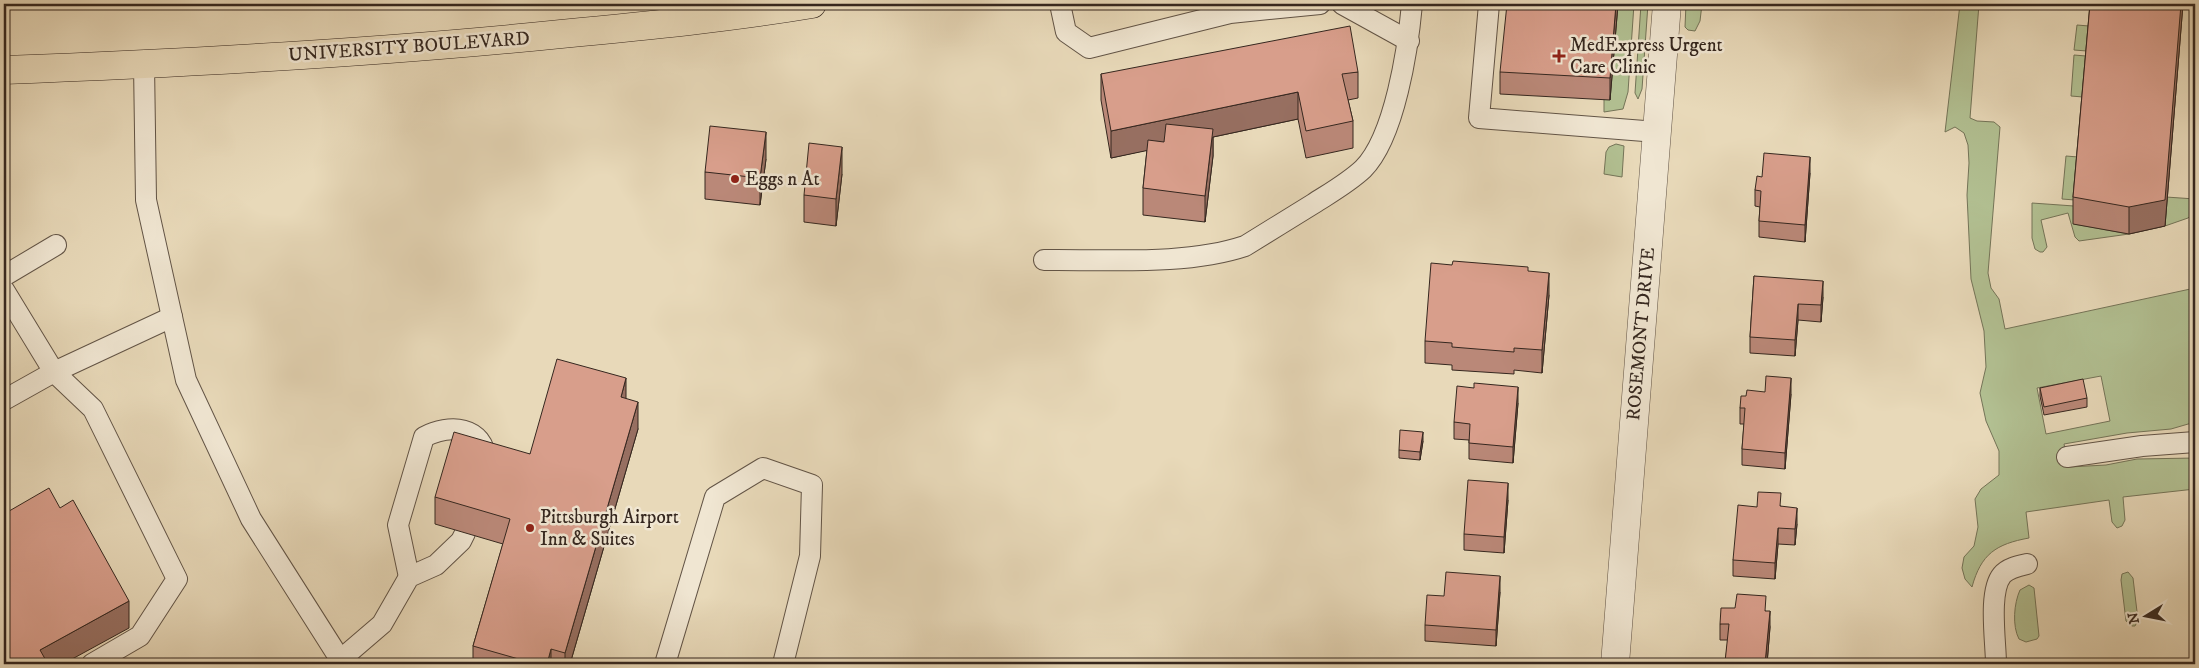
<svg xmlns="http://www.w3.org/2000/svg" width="2199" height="668" font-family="'IM FELL DW Pica',serif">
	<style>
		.green { fill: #b2c092; stroke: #747458; fill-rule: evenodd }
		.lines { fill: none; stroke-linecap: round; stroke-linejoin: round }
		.lane-casing { stroke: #625446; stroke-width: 22 }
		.street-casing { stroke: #625446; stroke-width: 29 }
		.primary-casing { stroke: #35271f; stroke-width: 29 }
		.lane { stroke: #f0e6d2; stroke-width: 20 }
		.street { stroke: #f0e6d2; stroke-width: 28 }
		.primary { stroke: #e8d9b9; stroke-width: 28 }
		.wall { fill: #ba8878; stroke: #35271f }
		.shaded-wall { fill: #976f61; stroke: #35271f }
		.building { fill: #d89e8b; stroke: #35271f }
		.poi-dot { fill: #8f2418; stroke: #f0e6d2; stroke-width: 2 }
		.labels { text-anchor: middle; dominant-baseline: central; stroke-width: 5; stroke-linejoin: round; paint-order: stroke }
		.poi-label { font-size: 19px; fill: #35271f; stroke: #f0e6d2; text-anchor: start }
		.street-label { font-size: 19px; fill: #35271f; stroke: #f0e6d2 }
	</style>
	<rect width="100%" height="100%" fill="#e8d9b9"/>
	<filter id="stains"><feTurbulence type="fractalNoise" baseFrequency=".004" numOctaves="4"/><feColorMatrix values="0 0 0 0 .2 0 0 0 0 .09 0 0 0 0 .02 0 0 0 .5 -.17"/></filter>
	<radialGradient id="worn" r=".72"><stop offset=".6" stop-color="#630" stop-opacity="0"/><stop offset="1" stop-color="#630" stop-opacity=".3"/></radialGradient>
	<g class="green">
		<polygon points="1618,4 1634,4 1628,92 1623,109 1604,112 1604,99"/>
		<polygon points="1641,4 1648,4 1642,89 1638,99 1635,93"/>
		<polygon points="1686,4 1702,4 1700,21 1695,31 1688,30 1685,27"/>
		<path d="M1960 4H1979L1970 118 1977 121 1994 122 2000 127 1988 273 1991 288 1999 299 2005 329 2195 288V422L2171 429 2127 433 2064 444 2069 467 2106 465 2137 459 2195 458V489L2123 497 2125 520 2122 526 2117 528 2112 522 2109 500 2026 512 2029 538C1996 544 1981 554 1972 587L1965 579 1962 568 1964 557 1974 546 1978 527 1975 499 1981 489 1999 475V451L1986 421 1980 393 1986 367 1984 331 1971 279 1967 195 1969 163 1968 145 1964 133 1955 127 1945 132ZM2101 376 2110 421 2046 434 2037 388Z"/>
		<polygon points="2077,25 2089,26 2087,51 2074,50"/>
		<polygon points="2074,55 2086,56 2083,97 2071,96"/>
		<polygon points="1616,144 1624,146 1622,177 1604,174 1606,152 1609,147"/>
		<polygon points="2066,156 2078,157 2075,200 2062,199"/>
		<polygon points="2166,197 2195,199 2195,212 2188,218 2165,226"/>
		<polygon points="2032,203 2074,206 2074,224 2129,234 2079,241 2075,237 2068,213 2041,220 2047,247 2043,252 2040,252 2035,249 2032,238"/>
		<polygon points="2128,572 2133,578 2138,620 2135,626 2132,626 2126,621 2121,580 2122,574"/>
		<path d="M2029 585 2034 588 2039 636 2037 639 2026 642 2019 639C2012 626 2014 603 2020 590Z"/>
	</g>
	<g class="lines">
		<g class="lane-casing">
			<g id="lane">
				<polyline points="1060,4 1066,32 1089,48 1230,13 1320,4"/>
				<polyline points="1342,4 1409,41"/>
				<polyline points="1489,4 1479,118 1657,132"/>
				<polyline points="144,64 146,200 186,380 251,519 343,664"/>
				<path d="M1044 260C1107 259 1185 266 1245 246 1268 232 1290 218 1313 204 1330 193 1348 183 1363 169 1395 137 1408 48 1412 4"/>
				<polyline points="4,276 56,245"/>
				<polyline points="4,290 54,372 93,409 177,579 140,636 92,664"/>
				<polyline points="4,400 54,372 172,317"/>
				<polyline points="2067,457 2142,446 2195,442"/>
				<path d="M409 577 398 525 424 437C449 424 484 425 486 461"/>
				<polyline points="340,660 382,624 409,577 436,565 461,541 465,533"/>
				<polyline points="665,664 715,497 763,468 812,485 810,556 783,664"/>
				<path d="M1996 664C1996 642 1988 592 2002 575 2008 568 2018 566 2027 564"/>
			</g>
		</g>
		<g class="street-casing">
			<polyline id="street" points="1615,664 1667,4"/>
		</g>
		<g class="primary-casing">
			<path id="primary" d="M4 70C190 63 376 53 561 34 645 26 729 18 812 4"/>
		</g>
		<use href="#lane" class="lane"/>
		<use href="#street" class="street"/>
		<use href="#primary" class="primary"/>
	</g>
	<g class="wall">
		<polygon points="1618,4 1610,100 1500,94 1500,72"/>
		<polygon points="2090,4 2183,4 2165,226 2129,234 2073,224 2073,197"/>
		<polygon points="1358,72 1358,98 1348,100 1353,121 1353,148 1306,158 1298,119 1213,137 1213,156 1205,222 1143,215 1143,188 1147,150 1111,158 1101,100 1101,74"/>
		<polygon points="766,159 760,205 705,199 705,172"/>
		<polygon points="1810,173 1805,242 1759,237 1759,221 1760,207 1755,206 1755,190 1762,177"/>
		<polygon points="842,174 836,226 804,222 804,195"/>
		<polygon points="1528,271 1549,295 1542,373 1514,370 1514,374 1452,370 1452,365 1425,363 1425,341"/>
		<polygon points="1754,276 1823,297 1821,322 1798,320 1795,356 1750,353 1750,337"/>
		<polygon points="2040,388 2087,398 2087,407 2044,415 2040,396"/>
		<polygon points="1791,394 1785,469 1742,465 1742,449 1744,424 1740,424 1740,408 1746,396"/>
		<polygon points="626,398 638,429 570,664 473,664 473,646 503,544 435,524 435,497 530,454"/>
		<polygon points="1518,403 1513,463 1469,459 1469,440 1454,439 1454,422"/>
		<polygon points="1423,441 1420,460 1399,458 1399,450"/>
		<polygon points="1508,500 1504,553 1464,550 1464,534"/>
		<polygon points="1781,506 1797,524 1795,545 1778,544 1775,579 1733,576 1733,560 1757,507"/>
		<polygon points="1500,592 1496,646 1425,641 1425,625"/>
		<polygon points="1766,611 1770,627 1767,664 1725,664 1728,640 1720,640 1720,624"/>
	</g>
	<g class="shaded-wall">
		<polygon points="1616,4 1618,4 1610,100 1610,78"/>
		<polygon points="2181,4 2183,4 2165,226 2129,234 2129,207"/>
		<polygon points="1298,92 1298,119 1213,137 1213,156 1205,222 1205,196 1212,137 1111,158 1111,131"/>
		<polygon points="766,132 766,159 760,205 760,178"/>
		<polygon points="842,147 842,174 836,226 836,199"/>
		<polygon points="1810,157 1810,173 1805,242 1805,225"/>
		<polygon points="1549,273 1549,295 1542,373 1542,350"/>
		<polygon points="1823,281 1823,297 1821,322 1821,305"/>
		<polygon points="1798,304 1798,320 1795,356 1795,340"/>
		<polygon points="626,378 626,405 621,397"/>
		<polygon points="1791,378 1791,394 1785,469 1785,453"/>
		<polygon points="1518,387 1518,403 1513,463 1513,447"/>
		<polygon points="638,402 638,429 570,664 565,664 565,653"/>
		<polygon points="1423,432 1423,441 1420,460 1420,452"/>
		<polygon points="1508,483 1508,500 1504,553 1504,537"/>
		<polygon points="1797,508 1797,524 1795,545 1795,529"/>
		<polygon points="1778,528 1778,544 1775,579 1775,563"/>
		<polygon points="1500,576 1500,592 1496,646 1496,630"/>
		<polygon points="129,601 129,628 63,664 40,664 40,650"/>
		<polygon points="1770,611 1770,627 1767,664 1765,664"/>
		<polygon points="551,649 551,664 547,664"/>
	</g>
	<g class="building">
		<polygon points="1507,4 1616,4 1610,78 1500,72"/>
		<polygon points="2090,4 2181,4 2165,200 2129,207 2073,197"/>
		<polygon points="1350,26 1358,72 1342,74 1353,121 1306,131 1298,92 1111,131 1101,74"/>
		<polygon points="1166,124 1213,129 1205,196 1143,188 1148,140 1164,142"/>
		<polygon points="710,126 766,132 760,178 705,172"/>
		<polygon points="809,143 842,147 836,199 804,195"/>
		<polygon points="1764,153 1810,157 1805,225 1759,221 1761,191 1755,190 1757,176 1762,177"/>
		<polygon points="1453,261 1528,267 1528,271 1549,273 1542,350 1514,348 1514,352 1452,347 1452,343 1425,341 1431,263 1452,265"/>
		<polygon points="1754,276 1823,281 1821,305 1798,304 1795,340 1750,337"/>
		<polygon points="557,359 626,378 621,397 638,402 565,653 551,649 547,664 536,664 473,646 510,519 435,497 454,432 530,454"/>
		<polygon points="1766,376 1791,378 1785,453 1742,449 1745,408 1740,408 1741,396 1746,396 1747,390 1765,392"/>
		<polygon points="2083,379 2087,398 2044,407 2040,388"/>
		<polygon points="1474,383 1518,387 1513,447 1469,443 1470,424 1454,422 1457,386 1474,388"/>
		<polygon points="1400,430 1423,432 1420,452 1399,450"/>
		<polygon points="1468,480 1508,483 1504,537 1464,534"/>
		<polygon points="49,488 60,508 73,500 129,601 40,650 48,664 4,664 4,514"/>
		<polygon points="1758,492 1781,493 1780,506 1797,508 1795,529 1778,528 1775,563 1733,560 1738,505 1757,507"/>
		<polygon points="1446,572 1500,576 1496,630 1425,625 1427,595 1444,596"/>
		<polygon points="1737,594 1766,596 1765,611 1770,611 1765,664 1747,664 1725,662 1729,624 1720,624 1721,608 1735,608"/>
		<polygon points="1452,662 1476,664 1452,664"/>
	</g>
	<g class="poi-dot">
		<path d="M1556.5 48.5h5v5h5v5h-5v5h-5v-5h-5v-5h5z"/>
		<circle cx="735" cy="179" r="5"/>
		<circle cx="530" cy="528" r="5"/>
	</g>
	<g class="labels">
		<g class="poi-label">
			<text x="1570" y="45">MedExpress Urgent<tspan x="1570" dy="22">Care Clinic</tspan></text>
			<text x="745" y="179">Eggs n At</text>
			<text x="540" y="517">Pittsburgh Airport<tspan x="540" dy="22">Inn &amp; Suites</tspan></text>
		</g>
		<g class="street-label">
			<text transform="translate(409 47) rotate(-4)">UNIVERSITY BOULEVARD</text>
			<text transform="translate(1641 334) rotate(-85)">ROSEMONT DRIVE</text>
		</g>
	</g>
	<rect width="2199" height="668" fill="none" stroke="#e8d9b9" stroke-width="20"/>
	<rect x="5" y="5" width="2189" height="658" fill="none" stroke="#35271f" stroke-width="2.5"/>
	<rect x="10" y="10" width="2179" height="648" fill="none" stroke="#35271f"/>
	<g transform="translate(2146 616) rotate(260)" stroke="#f0e6d2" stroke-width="4" paint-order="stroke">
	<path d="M0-4L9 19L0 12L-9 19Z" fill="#35271f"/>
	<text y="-8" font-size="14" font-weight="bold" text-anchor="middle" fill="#35271f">N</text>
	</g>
	<rect width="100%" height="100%" filter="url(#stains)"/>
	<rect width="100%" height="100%" fill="url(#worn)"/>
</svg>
